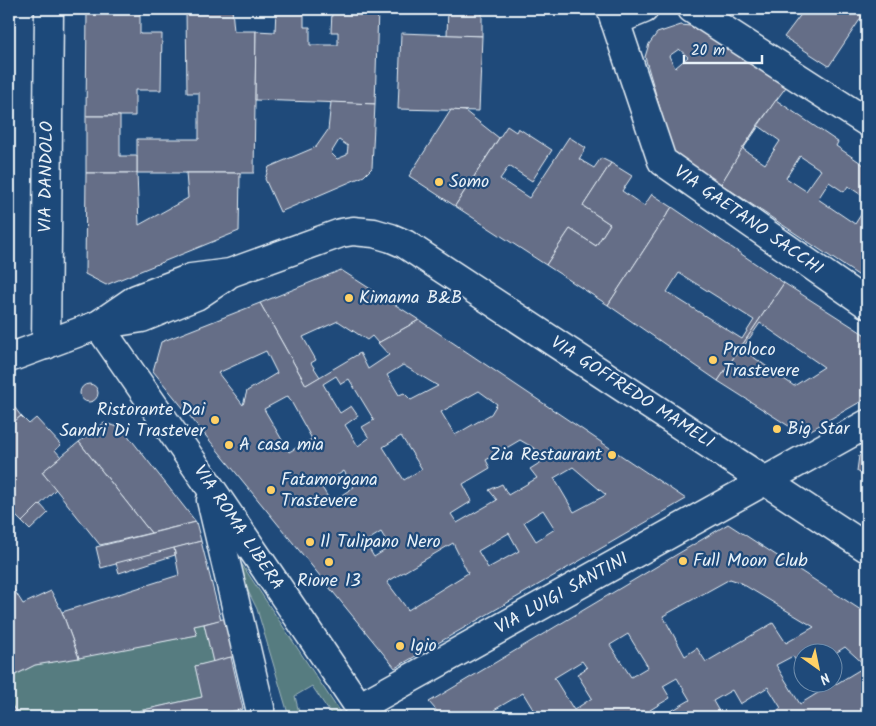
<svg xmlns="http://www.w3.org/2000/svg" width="876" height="726" font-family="Kalam,sans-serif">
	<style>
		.green { fill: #567b80; stroke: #9fb6bc }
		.building { fill: #656e87; stroke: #e8f1f8; fill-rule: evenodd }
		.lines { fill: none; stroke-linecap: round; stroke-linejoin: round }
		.minor-casing { stroke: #e8f1f8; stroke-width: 31 }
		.minor { stroke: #1f4a7a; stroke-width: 28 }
		.poi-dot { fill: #ffd166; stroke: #1f4a7a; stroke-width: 2 }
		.labels { text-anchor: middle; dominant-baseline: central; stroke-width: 4.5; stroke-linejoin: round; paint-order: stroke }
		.street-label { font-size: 18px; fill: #e8f1f8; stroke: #1f4a7a }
		.poi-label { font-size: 18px; fill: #e8f1f8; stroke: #1f4a7a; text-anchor: start }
	</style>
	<rect width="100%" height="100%" fill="#1f4a7a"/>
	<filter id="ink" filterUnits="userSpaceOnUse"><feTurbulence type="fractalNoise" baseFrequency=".02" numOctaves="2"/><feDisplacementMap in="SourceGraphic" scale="10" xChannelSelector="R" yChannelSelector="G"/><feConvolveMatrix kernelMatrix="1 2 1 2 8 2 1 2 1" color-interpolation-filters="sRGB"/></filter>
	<g filter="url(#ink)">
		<g class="green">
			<polygon points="235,554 343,717 333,717 312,686 295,696 300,717 289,717 257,609 232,559"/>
			<polygon points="204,624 213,662 195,666 202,697 139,711 140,717 20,717 9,701 9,678 35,665 197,635 194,626"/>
		</g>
		<g class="building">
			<polygon points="87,9 140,9 140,34 162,34 161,90 135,90 135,116 86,116"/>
			<polygon points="232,9 234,31 256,31 254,173 137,173 137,139 199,139 199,93 187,93 186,10"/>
			<path d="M276 9H378L375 104 255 100 256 31 275 32ZM304 11H332L331 32H338V45H310V27H304Z"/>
			<polygon points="448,9 482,9 482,36 447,35"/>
			<polygon points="805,9 867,9 829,66 784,37"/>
			<polygon points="9,10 10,283 9,285"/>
			<path d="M681 25 690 26 702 32 786 87 757 126 721 184 680 159 672 150 645 57 649 44 657 33ZM679 49 688 57 675 68 669 56Z"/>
			<polygon points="401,33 482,36 479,111 398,109"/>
			<path d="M776 100 838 142 836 146 867 167V199L848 186 844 192 829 182 818 199 855 224 867 205V281L721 184 742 149ZM759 126 780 141 765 164 743 149ZM800 156 821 170 806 191 786 178Z"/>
			<path d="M331 102 375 104 372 168 364 176 280 212 265 179 269 167 316 147 328 130ZM339 140 348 146 347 155 337 159 331 153Z"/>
			<polygon points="451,110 465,111 499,138 455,206 409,176"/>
			<polygon points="86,116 120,116 120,156 137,156 137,173 86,173"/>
			<polygon points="507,126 516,132 518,128 552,150 532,181 509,166 500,179 529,198 569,137 586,148 579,159 594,168 601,158 611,163 583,206 610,224 596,246 570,229 546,265 455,206"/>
			<polygon points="611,163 632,176 622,191 644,206 652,194 672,207 608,305 546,265 570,229 596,246 610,224 583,206"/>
			<polygon points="86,173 137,173 139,225 188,198 186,173 240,173 239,231 106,285 85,274"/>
			<path d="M672 207 784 283 718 381 608 305ZM679 273 754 320 742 339 667 292Z"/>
			<polygon points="341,270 419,320 378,343 372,336 367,340 338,321 303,337 316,360 311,363 320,377 306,385 260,303"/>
			<path d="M784 283 867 336V398L811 430H795L718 381ZM760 323 824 367 794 386 742 349Z"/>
			<path d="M260 303 306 385 360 353 368 369 389 355 378 343 419 320 686 499 395 668 153 371 161 342ZM266 351 277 373 247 391 243 405 218 373ZM403 365 438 386 411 400 404 393 399 395 387 375ZM336 376 341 384 349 379 374 420 362 427 369 438 358 446 345 425 358 416 351 406 340 413 323 384ZM479 391 497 404 491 414 455 435 441 412ZM288 396 312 439 289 452 264 409ZM401 436 422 469 404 480 383 447ZM520 440 549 457 530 469 537 478 508 495 502 484 489 490 497 500 457 523 451 514 472 501 463 484 490 468 486 460ZM573 467 606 495 574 512 554 478ZM344 471 354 487 331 502 321 486ZM543 510 555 529 536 541 524 522ZM381 532 390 547 374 557 365 542ZM509 533 519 551 488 568 478 551ZM453 543 468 573 408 610 387 582Z"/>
			<circle cx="89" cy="393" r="9"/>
			<polygon points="9,400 21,416 9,426"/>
			<polygon points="21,416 29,424 36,418 61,445 55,450 61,457 42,472 56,489 22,522 9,509 9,426"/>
			<polygon points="104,423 122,428 196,522 151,533 79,442"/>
			<polygon points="79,442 151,533 100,545 42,472"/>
			<polygon points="867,451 867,478 857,471 859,456"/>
			<polygon points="40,504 48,513 30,530 22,522"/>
			<polygon points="196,522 201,541 101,568 96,547"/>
			<path d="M728 524 867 614V710L854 717H766L781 708 768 687 740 704 732 690 713 701 721 715 717 717H661L690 700 677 678 663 686 670 698 650 710 654 717H523L534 711 523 693 494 710 498 717H442L429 702ZM730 579 739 582 814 627 786 643 773 623 706 662 697 648 685 656 663 616ZM628 634 648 667 631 677 610 645ZM845 647 866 666 836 684 834 679V684H817L821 691 800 704 776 665 793 656 800 669 804 670V654H834ZM582 661 587 668 577 674 592 698 574 710 554 678Z"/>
			<polygon points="201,541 221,620 194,626 197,635 79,658 62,612 179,575 174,548"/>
			<polygon points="174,548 175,555 119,573 116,563"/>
			<polygon points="9,582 23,604 51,591 62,612 79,658 35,665 9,678"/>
			<polygon points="230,617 239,655 213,662 204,624"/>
			<polygon points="231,657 243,709 207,717 140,717 139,711 202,697 195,666"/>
			<polygon points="9,701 19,717 9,717"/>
		</g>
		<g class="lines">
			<g class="minor-casing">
				<g id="minor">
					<polyline points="611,9 662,161 867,304"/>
					<polyline points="692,9 867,122"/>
					<polyline points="615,21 644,9"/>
					<polyline points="98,325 136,299 191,278 230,273 341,233 353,231 374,233 391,238 405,244 867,548"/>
					<polyline points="98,325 206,481 366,717"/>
					<polyline points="46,345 49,9"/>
					<polyline points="9,358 98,325 142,318 196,296 226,276"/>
					<polyline points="211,500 260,708 260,717"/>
					<polyline points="359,707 867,424"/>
				</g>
			</g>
			<use href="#minor" class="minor"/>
		</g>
	</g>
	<g class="poi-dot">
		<circle cx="439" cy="182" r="5"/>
		<circle cx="349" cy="298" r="5"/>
		<circle cx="713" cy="360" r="5"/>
		<circle cx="215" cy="420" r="5"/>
		<circle cx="777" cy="429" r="5"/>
		<circle cx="229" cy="445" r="5"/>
		<circle cx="612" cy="455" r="5"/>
		<circle cx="271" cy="490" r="5"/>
		<circle cx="310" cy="542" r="5"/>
		<circle cx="683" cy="561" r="5"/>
		<circle cx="329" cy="562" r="5"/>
		<circle cx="400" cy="646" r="5"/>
	</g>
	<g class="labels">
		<g class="street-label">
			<text transform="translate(47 177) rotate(-89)">VIA DANDOLO</text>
			<text transform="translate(748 221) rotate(35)">VIA GAETANO SACCHI</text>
			<text transform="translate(632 393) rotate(33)">VIA GOFFREDO MAMELI</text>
			<text transform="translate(238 528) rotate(56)">VIA ROMA LIBERA</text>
			<text transform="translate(562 594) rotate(-29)">VIA LUIGI SANTINI</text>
		</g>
		<g class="poi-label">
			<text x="449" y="182">Somo</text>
			<text x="359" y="298">Kimama B&amp;B</text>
			<text x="723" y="350">Proloco<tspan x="723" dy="21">Trastevere</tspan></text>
			<text x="205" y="410" text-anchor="end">Ristorante Dai<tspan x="205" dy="21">Sandri Di Trastever</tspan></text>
			<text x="787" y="429">Big Star</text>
			<text x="239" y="445">A casa mia</text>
			<text x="602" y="455" text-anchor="end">Zia Restaurant</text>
			<text x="281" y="480">Fatamorgana<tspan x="281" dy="21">Trastevere</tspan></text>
			<text x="320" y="542">Il Tulipano Nero</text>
			<text x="693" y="561">Full Moon Club</text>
			<text x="329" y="581" text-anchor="middle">Rione 13</text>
			<text x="410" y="646">Igio</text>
		</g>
	</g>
	<rect width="876" height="726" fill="none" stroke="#1f4a7a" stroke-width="30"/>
	<rect x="15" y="15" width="846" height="696" fill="none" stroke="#e8f1f8" stroke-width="2" filter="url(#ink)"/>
	<g transform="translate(818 668) rotate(147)"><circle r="24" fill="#1f4a7a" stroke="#6f8dac"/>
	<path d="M0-4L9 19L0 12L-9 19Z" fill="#ffd166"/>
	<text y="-8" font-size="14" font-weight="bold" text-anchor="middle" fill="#e8f1f8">N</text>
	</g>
	<path d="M684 55v8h78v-8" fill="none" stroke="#e8f1f8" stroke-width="2.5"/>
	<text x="691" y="55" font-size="15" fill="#e8f1f8" stroke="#1f4a7a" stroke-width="4" paint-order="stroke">20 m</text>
</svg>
